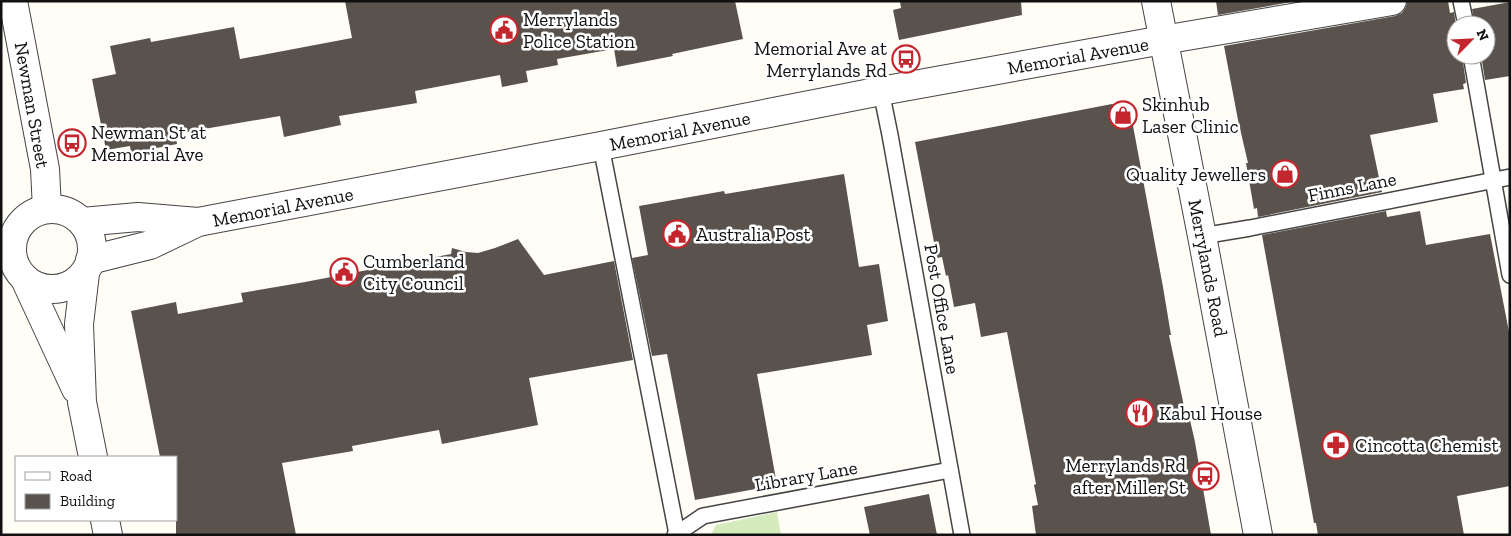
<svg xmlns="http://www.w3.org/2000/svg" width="1511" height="536" font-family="'Zilla Slab',serif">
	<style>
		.green { fill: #d5ebbd }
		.building { fill: #5a524d }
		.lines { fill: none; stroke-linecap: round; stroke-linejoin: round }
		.lane-casing { stroke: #444; stroke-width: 18 }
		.street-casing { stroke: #444; stroke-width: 30 }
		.lane { stroke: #fff; stroke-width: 15 }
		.street { stroke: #fff; stroke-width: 28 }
		.labels { text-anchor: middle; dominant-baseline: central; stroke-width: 5; stroke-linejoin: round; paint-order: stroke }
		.poi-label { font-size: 19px; fill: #111; stroke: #fff; text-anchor: start }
		.street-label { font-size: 19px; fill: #111; stroke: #fff }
	</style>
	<rect width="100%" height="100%" fill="#fffdf5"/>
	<polygon class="green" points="777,512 781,535 711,535 716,525"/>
	<g class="building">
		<polygon points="345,1 735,1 743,39 672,54 673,56 617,67 614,49 557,59 558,65 526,71 528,82 502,87 500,75 415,91 417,103 339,116 341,125 284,137 280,116 175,134 177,144 131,153 130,146 106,150 92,79 116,74 110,46 150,38 151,42 234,27 240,59 352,38"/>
		<polygon points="900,1 1021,1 1022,15 899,40 893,10 901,8"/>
		<polygon points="1216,1 1297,1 1218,15"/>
		<polygon points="1407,1 1448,1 1450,13 1454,12 1456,25 1456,55 1462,55 1466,83 1463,84 1464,89 1433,94 1438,122 1370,135 1382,192 1258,217 1257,208 1254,209 1246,163 1248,163 1238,120 1224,46 1395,16 1402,13 1406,7"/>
		<polygon points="1510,2 1510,76 1485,80 1481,55 1486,55 1486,25 1475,25 1472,9"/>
		<polygon points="1112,104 1131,115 1163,287 1171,335 1169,335 1185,411 1188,411 1195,442 1211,535 1036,535 1032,506 1038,505 1034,485 1036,484 1007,332 981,337 975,303 954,307 948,275 946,276 942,257 937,258 915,142"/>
		<polygon points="844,174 859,267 879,264 888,321 867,325 872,355 757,374 777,485 695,500 667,354 652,356 632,258 648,255 639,206 724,191 725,194"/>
		<polygon points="1386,211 1387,217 1420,211 1426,245 1490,234 1510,337 1510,486 1457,496 1464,535 1318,535 1316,523 1314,523 1262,235"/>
		<polygon points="518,239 544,275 614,261 633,360 529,378 538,425 442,444 439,430 352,446 353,451 282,463 296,535 176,535 176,457 160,457 131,311 176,302 178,314 243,302 241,293 305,282 451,254 452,248 466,252 478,253 495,248"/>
		<polygon points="929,494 937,535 870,535 864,507"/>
	</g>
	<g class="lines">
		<g class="lane-casing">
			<g id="lane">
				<polyline points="1461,1 1466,25"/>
				<polyline points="1471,55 1510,275"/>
				<polyline points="881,91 890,135 962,535"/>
				<polyline points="601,146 677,534"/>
				<polyline points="1202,236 1250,228 1510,177"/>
				<polyline points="675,535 703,516 950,470"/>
			</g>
		</g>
		<g class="street-casing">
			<g id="street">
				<polyline points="13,1 45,169 47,209"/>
				<polyline points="1156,1 1202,236 1258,535"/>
				<circle cx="52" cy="249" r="40"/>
				<polyline points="82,222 138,217 198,222"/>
				<polyline points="90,260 150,245 198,222 601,146 881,91 1163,40 1392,1"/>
				<polyline points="85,273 79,324 82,402 93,457"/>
				<polyline points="25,279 76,389"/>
				<polyline points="105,520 108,535"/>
			</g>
		</g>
		<use href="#lane" class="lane"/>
		<use href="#street" class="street"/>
	</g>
	<defs>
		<g id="civic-ring" transform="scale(1.4375)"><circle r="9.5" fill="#fff" stroke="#c4262e" stroke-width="1.5"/><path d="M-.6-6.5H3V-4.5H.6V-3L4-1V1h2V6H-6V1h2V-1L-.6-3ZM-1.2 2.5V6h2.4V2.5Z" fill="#c4262e"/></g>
		<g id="bus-ring" transform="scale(1.4375)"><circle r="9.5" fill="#fff" stroke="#c4262e" stroke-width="1.5"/><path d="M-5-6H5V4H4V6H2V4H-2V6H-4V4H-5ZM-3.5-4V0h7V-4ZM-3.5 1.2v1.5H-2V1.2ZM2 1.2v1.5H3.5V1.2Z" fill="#c4262e"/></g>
		<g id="shop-ring" transform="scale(1.4375)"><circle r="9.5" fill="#fff" stroke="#c4262e" stroke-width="1.5"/><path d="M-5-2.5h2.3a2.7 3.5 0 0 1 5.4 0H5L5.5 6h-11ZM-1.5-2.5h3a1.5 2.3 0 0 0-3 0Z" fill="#c4262e"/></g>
		<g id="restaurant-ring" transform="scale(1.4375)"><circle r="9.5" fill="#fff" stroke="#c4262e" stroke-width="1.5"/><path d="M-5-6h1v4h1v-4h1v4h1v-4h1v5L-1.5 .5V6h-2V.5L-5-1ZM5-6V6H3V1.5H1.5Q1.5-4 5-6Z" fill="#c4262e"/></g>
		<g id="pharmacy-ring" transform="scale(1.4375)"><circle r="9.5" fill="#fff" stroke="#c4262e" stroke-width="1.5"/><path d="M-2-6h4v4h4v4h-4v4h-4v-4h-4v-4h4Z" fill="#c4262e"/></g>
	</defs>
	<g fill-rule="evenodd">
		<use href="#civic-ring" x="504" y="30"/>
		<use href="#bus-ring" x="906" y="59"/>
		<use href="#shop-ring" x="1123" y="115"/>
		<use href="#bus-ring" x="72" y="143"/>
		<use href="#shop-ring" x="1285" y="174"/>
		<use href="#civic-ring" x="677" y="234"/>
		<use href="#civic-ring" x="344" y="272"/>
		<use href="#restaurant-ring" x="1140" y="413"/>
		<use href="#pharmacy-ring" x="1336" y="445"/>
		<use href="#bus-ring" x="1205" y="476"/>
	</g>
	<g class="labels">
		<g class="poi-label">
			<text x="523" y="19">Merrylands<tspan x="523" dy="22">Police Station</tspan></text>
			<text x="887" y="48" text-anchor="end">Memorial Ave at<tspan x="887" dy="22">Merrylands Rd</tspan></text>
			<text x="1142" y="104">Skinhub<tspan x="1142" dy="22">Laser Clinic</tspan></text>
			<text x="91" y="132">Newman St at<tspan x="91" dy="22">Memorial Ave</tspan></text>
			<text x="1266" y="174" text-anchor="end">Quality Jewellers</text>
			<text x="696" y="234">Australia Post</text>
			<text x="363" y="261">Cumberland<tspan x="363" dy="22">City Council</tspan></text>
			<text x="1159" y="413">Kabul House</text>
			<text x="1355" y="445">Cincotta Chemist</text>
			<text x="1186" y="465" text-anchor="end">Merrylands Rd<tspan x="1186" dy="22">after Miller St</tspan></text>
		</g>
		<g class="street-label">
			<text transform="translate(1078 56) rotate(-10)">Memorial Avenue</text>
			<text transform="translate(32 105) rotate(80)">Newman Street</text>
			<text transform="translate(680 131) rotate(-11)">Memorial Avenue</text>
			<text transform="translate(1352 187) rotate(-11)">Finns Lane</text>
			<text transform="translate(283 207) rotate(-11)">Memorial Avenue</text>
			<text transform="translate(1208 268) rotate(79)">Merrylands Road</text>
			<text transform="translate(942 309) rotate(80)">Post Office Lane</text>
			<text transform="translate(806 476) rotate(-10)">Library Lane</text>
		</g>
	</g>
	<rect width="1511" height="536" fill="none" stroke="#111111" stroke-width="5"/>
	<rect x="15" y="456" width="162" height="65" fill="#ffffff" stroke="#a0a0a0"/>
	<rect x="25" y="472" width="25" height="8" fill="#ffffff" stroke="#a0a0a0"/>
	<text x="60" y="481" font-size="15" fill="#111111">Road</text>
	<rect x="25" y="494" width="25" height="15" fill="#5a524d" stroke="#a0a0a0"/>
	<text x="60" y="506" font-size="15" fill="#111111">Building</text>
	<g transform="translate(1471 40) rotate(66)"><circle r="24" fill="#ffffff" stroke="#a0a0a0"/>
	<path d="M0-4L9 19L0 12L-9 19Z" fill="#c4262e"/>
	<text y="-8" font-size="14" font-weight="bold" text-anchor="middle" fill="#111111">N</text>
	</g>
</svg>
